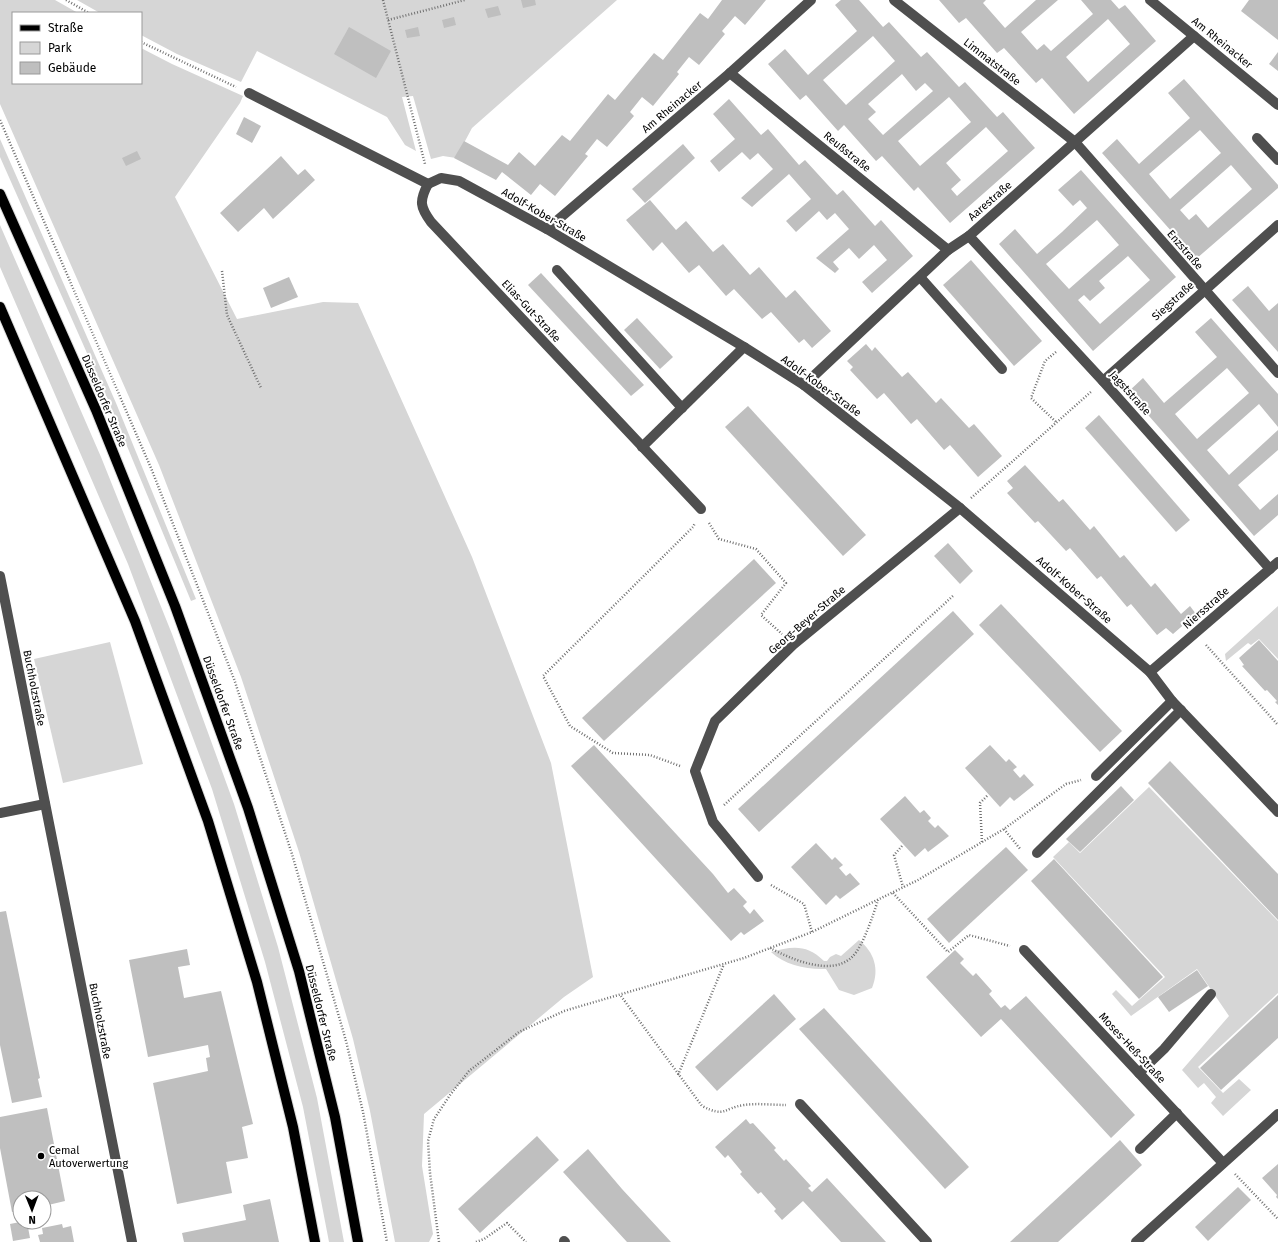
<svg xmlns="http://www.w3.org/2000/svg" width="1278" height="1242" font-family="'Fira Sans',sans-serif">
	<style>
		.green { fill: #d6d6d6 }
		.building { fill: #bfbfbf; fill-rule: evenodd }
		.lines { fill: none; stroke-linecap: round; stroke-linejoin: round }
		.major-casing { stroke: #dbdbdb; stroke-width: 12 }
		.path { stroke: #717171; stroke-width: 2.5; stroke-dasharray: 1 2; stroke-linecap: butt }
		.minor { stroke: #4f4f4f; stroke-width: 10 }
		.major { stroke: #000; stroke-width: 10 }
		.poi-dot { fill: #000; stroke: #fff; stroke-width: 1.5 }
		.labels { text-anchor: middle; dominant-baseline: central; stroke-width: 4; stroke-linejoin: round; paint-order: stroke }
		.street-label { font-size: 11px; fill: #000; stroke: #fff }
		.poi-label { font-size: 11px; fill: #000; stroke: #fff; text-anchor: start }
	</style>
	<rect width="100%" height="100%" fill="#fff"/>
	<g class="green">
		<polygon points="0,0 55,0 78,13 13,13 13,83 141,83 141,48 172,64 243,96 240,103 175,197 237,319 323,302 358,303 472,557 551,763 593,977 564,997 424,1114 422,1166 433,1234 429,1242 395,1242 370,1111 353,1039 299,852 241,677 159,465 0,104"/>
		<polygon points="77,0 617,0 472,128 456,158 443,156 431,159 413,96 402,97 416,151 405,145 387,117 257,51 241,82 177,54 141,35 141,13 100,13"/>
		<polygon points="0,139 116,403 196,599 191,601 110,405 0,157"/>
		<polygon points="0,225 101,457 172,634 234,804 278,947 317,1098 344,1242 329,1242 303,1107 265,962 212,789 128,564 0,267"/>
		<polygon points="1278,606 1278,659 1259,639 1251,645 1248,643 1226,661 1225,654"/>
		<polygon points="110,642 143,764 63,783 34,659"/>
		<polygon points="1149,787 1278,921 1278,993 1198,1067 1223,1093 1239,1079 1251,1090 1223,1116 1211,1103 1216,1097 1204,1083 1198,1088 1182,1070 1229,1016 1197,969 1131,1016 1112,994 1116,990 1132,1006 1165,977 1053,857 1069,842 1080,853"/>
		<path d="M859 940C874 952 880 969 872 988L854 995 839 990 826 969C807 970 785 965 771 952 792 946 807 944 824 961H827L830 957 836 954 841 956Z"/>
	</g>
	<g class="building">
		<polygon points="521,0 535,0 536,5 523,8"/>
		<polygon points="722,0 766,0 745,25 735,16 722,31 725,34 699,65 689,57 677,72 679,74 653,106 642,97 630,112 634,116 607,147 597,139 585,154 588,156 555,196 540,184 531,195 502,172 496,180 454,158 464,141 508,165 519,152 535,166 562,135 570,141 608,94 615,100 654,53 663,60 700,13 708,19"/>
		<path d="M841 0H859L883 27 889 22 921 57 927 52 959 87 965 82 997 117 1003 112 1035 148 950 223 918 187 914 191 882 156 876 161 844 125 838 131 806 95 800 100 768 64 785 49 808 75 857 31 835 5ZM873 36 895 61 846 105 823 80ZM902 74 916 91 925 83 933 91 883 135 868 119 876 112 868 104ZM949 97 971 122 920 166 898 141ZM986 127 1008 151 957 196 951 189 961 180 946 163Z"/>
		<path d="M939 0H986L983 3 1005 28 1036 0H1058L1021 32 1037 50 1044 44 1051 51 1093 14 1081 0H1111L1119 9 1125 5 1156 41 1074 114 1042 78 1036 83 1004 48 997 53 966 18 959 23ZM1108 19 1130 44 1088 82 1066 57Z"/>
		<polygon points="1249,0 1278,0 1278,40 1241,11"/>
		<polygon points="498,6 501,15 488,18 485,9"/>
		<polygon points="454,17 456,25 444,28 442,20"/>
		<polygon points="349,27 391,51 376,78 334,54"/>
		<polygon points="418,27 420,36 407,38 405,30"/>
		<polygon points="1278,52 1278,71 1269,64"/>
		<path d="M1184 79 1278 185V188L1196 259 1102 153 1117 139 1139 164 1190 118 1168 93ZM1200 130 1221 153 1170 199 1149 174ZM1231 165 1252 189 1208 228 1196 214 1189 220 1180 210Z"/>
		<polygon points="729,99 761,135 768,129 799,165 805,160 837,195 843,190 875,226 881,220 913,256 872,293 862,282 887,260 874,245 859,259 849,248 833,262 839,269 835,273 816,258 849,229 835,213 827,220 819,211 796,232 786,221 811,199 789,174 752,207 741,198 773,169 758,153 750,160 742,152 719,172 710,161 735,139 713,114"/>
		<polygon points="244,117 261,126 252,143 236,134"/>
		<polygon points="683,144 695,158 645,203 632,189"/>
		<polygon points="137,151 141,159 126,166 122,158"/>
		<polygon points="281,156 298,175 305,169 315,180 273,219 264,208 238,232 220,213"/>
		<path d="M1081 170 1176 277 1093 351 999 244 1015 229 1037 254 1062 232 1087 208 1080 200 1073 206 1058 190ZM1097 220 1119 245 1069 289 1046 264ZM1128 256 1150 280 1100 324 1078 300 1084 295 1090 301 1105 288 1099 281Z"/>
		<polygon points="650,200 676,230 686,221 713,252 723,244 750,275 759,267 786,298 795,290 831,331 812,348 804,339 799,343 771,312 762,319 734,289 726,296 699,265 689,273 662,242 653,251 626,220"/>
		<polygon points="971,260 1042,341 1014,366 943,285"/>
		<polygon points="541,273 644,385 631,396 528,285"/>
		<polygon points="289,277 298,297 271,308 263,288"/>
		<polygon points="1248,286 1269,311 1278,303 1278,352 1232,300"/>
		<polygon points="637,318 673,357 660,369 624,330"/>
		<path d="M1211 318 1278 394V427L1259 404 1207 450 1229 475 1278 430V450L1238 485 1260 510 1278 494V515L1254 536 1128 392 1143 378 1164 403 1217 357 1195 332ZM1227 368 1249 393 1197 439 1175 414Z"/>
		<polygon points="866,344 872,351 875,347 902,377 908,372 936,403 941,398 969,428 974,424 1002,456 978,477 950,445 944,450 917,419 911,424 884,393 877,399 850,370 853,367 847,361"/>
		<polygon points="748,406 866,535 843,556 725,427"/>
		<polygon points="1099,415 1190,520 1176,532 1085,428"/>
		<polygon points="1025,465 1059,502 1063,499 1090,530 1094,526 1120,558 1124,555 1151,587 1155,583 1181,614 1190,606 1196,614 1173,634 1166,628 1157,635 1131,604 1127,607 1101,576 1097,579 1070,548 1066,551 1038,521 1035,523 1007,493 1013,488 1007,481"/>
		<polygon points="948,543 973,571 960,584 934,556"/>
		<polygon points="754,559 776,583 604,741 582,718"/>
		<polygon points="1001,604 1122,731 1100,752 979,625"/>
		<polygon points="953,611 974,634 759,832 738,809"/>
		<polygon points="1259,640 1278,661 1278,705 1275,702 1277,701 1267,690 1265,691 1242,666 1244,665 1239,658"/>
		<polygon points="594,745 713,874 728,893 734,888 747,902 743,906 750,914 754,909 764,921 744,935 741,932 731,941 571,766"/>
		<polygon points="990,745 1006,762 1009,759 1017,767 1013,770 1020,778 1024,774 1034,785 1014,801 1010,797 1000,807 965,768"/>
		<polygon points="1170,761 1278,874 1278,920 1148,783"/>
		<polygon points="1121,786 1134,800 1080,852 1066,839"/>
		<polygon points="905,796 920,813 924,810 931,818 928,821 935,828 938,825 949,836 928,852 925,848 915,857 880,819"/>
		<polygon points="816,843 832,860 835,857 843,865 839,868 846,876 850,873 860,884 840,899 836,895 826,905 791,867"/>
		<polygon points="1006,847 1028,870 949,943 927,919"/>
		<polygon points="1054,859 1163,977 1139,999 1031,881"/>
		<polygon points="6,911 40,1078 38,1079 42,1097 12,1103 0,1045 0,912"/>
		<polygon points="187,949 190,965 178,967 184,998 221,991 253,1124 242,1127 248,1158 226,1162 232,1193 177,1204 153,1083 208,1071 206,1058 210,1057 208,1045 148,1057 129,960"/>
		<polygon points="955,950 964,959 960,963 973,976 976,973 992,991 989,994 1001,1008 1005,1005 1010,1010 1026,996 1135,1115 1111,1138 1001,1019 981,1037 926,977"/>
		<polygon points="1197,970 1208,986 1169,1012 1158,997"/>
		<polygon points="774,994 796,1019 717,1091 695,1067"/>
		<polygon points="1278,995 1278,1038 1221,1090 1200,1068"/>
		<polygon points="824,1008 969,1167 945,1189 799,1029"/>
		<polygon points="47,1108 65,1201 44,1206 44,1198 20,1198 20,1210 12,1212 0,1148 0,1117"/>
		<polygon points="746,1119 750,1124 753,1123 776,1148 774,1150 784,1161 786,1159 811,1186 808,1188 812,1192 827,1178 886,1242 841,1242 803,1201 782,1220 774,1211 776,1209 761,1192 758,1194 740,1174 742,1172 728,1155 725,1158 715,1147"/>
		<polygon points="537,1136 559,1160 480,1233 458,1209"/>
		<polygon points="1120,1140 1142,1165 1103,1201 1058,1242 1010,1242"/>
		<polygon points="588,1149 622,1189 671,1242 627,1242 563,1172"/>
		<polygon points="1278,1164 1278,1199 1276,1197 1277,1195 1262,1178"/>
		<polygon points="1238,1187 1251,1200 1208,1241 1195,1227"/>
		<polygon points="270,1199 279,1242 184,1242 182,1233 246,1220 243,1205"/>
		<polygon points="20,1222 27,1222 30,1238 13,1241 10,1224"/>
		<polygon points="62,1224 63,1228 71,1226 74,1242 40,1242 38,1235 43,1234 42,1228"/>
	</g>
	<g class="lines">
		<g class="major-casing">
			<g id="major">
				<polyline points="0,194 96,410 175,606 248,808 299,971 335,1117 358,1242"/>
				<polyline points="0,307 135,621 208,821 257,982 293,1127 315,1242"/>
			</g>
		</g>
		<g class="path">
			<polyline points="66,0 89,13"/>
			<polyline points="383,0 425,164"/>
			<polyline points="388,20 465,0"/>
			<polyline points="141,42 236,87"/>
			<polyline points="0,120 151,468 234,679 292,854 346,1041 363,1112 387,1242"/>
			<polyline points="222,271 227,315 261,388"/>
			<polyline points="1056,352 1045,361 1031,398 1056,422"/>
			<polyline points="971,498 1092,391"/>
			<polyline points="709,523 719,539 756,549 786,583 761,615 782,634"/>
			<polyline points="1206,645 1278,725"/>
			<polyline points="680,766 650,755 613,753 570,726 543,676 693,527 695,523"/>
			<polyline points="724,805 954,595"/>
			<polyline points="1004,829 1021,850"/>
			<polyline points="982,842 980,803 988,795"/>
			<polyline points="902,846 894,855 903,887"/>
			<polyline points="771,885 804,904 812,932"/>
			<polyline points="893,893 948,952 969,935 1010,946"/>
			<path d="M770 948C791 959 831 977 852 957 863 947 873 915 878 900"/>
			<path d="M621 996 702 1106C726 1118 723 1108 744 1105 757 1103 773 1105 786 1105"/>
			<polyline points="678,1075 724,964"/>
			<polyline points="1235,1174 1278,1219"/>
			<polyline points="439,1242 430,1173 428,1141 434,1119 450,1095 469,1071 519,1032 564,1011 744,958 812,932 918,880 1004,829 1066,784 1081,780"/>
			<polyline points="476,1242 484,1239 507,1223 526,1242"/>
		</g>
		<g class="minor">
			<polyline points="894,0 1075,142 1278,373"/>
			<polyline points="1150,0 1278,105"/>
			<polyline points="730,73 948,250"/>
			<polyline points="249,93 428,184"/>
			<polyline points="1257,138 1278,160"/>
			<polyline points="428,184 441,178 459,181 547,229 744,347 804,385 960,508 1150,672 1172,701 1278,812"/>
			<path d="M428 184C419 201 420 207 431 222L701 509"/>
			<polyline points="547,229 730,73 811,0"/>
			<polyline points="969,236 1103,381 1270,569"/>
			<polyline points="557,270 682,408"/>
			<polyline points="920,277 1002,369"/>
			<polyline points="1103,381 1278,225"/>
			<polyline points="804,385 948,250 969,236 1194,36"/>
			<polyline points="642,447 744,347"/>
			<polyline points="0,576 132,1242"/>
			<polyline points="1150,672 1278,562"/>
			<polyline points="1096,776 1172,701"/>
			<polyline points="0,813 45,804"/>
			<polyline points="1037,853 1181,710"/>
			<polyline points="758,877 713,822 695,771 715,721 793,645 960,508"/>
			<polyline points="1024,950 1223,1163"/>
			<polyline points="1139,1073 1164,1049 1211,994"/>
			<polyline points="800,1104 927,1242"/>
			<polyline points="1140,1149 1177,1113"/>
			<polyline points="564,1241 565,1242"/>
			<polyline points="1136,1242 1278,1114"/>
		</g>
		<use href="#major" class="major"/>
	</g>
	<circle class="poi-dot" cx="41" cy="1156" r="4"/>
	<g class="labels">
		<g class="street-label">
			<text transform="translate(1222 43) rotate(39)">Am Rheinacker</text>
			<text transform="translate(992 62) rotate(38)">Limmatstraße</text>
			<text transform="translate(672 107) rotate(-40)">Am Rheinacker</text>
			<text transform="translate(847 152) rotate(39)">Reußstraße</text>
			<text transform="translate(990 201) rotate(-41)">Aarestraße</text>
			<text transform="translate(544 215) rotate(30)">Adolf-Kober-Straße</text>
			<text transform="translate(1185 250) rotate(49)">Enzstraße</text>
			<text transform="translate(1173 301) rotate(-42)">Siegstraße</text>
			<text transform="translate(531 311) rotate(47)">Elias-Gut-Straße</text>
			<text transform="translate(821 386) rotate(36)">Adolf-Kober-Straße</text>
			<text transform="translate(1130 393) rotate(48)">Jagststraße</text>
			<text transform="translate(104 401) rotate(67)">Düsseldorfer Straße</text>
			<text transform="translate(1074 590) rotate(41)">Adolf-Kober-Straße</text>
			<text transform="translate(1206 608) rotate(-41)">Niersstraße</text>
			<text transform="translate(807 620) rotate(-41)">Georg-Beyer-Straße</text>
			<text transform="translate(34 688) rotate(79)">Buchholzstraße</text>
			<text transform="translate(223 703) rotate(70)">Düsseldorfer Straße</text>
			<text transform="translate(321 1013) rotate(76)">Düsseldorfer Straße</text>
			<text transform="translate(100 1021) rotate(79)">Buchholzstraße</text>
			<text transform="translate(1132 1048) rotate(47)">Moses-Heß-Straße</text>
		</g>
		<g class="poi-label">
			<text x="49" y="1150">Cemal<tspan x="49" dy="13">Autoverwertung</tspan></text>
		</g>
	</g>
	<rect x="12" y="12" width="130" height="72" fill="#ffffff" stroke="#999999"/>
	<rect x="20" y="25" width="20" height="6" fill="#000000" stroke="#999999"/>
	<text x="48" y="32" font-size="12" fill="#000000">Straße</text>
	<rect x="20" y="42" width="20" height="12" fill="#d6d6d6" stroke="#999999"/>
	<text x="48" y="52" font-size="12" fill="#000000">Park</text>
	<rect x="20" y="62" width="20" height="12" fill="#bfbfbf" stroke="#999999"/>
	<text x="48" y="72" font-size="12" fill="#000000">Gebäude</text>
	<g transform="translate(32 1210) rotate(179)"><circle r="19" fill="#ffffff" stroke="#999999"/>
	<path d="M0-3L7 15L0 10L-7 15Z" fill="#000000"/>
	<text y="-6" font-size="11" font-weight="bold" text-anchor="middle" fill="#000000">N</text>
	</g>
</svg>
